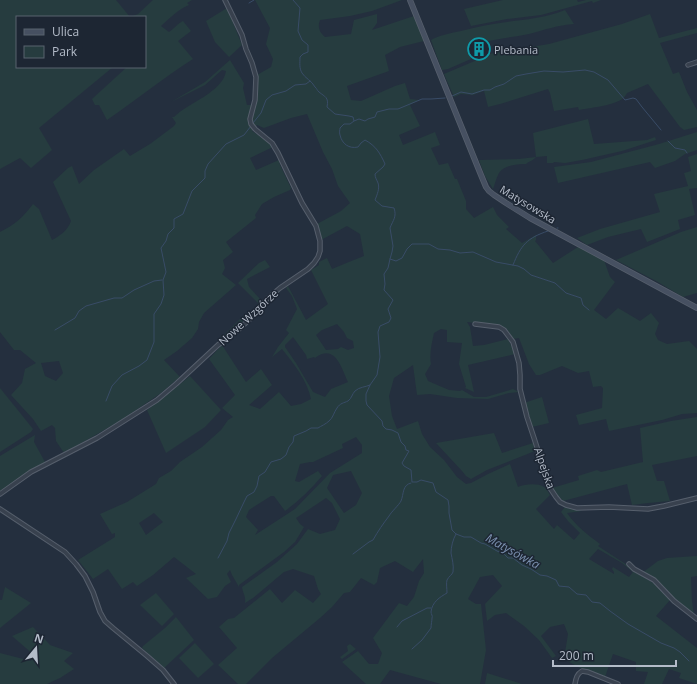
<svg xmlns="http://www.w3.org/2000/svg" width="697" height="684" font-family="'Open Sans',sans-serif">
	<style>
		.green { fill: #263c3f; fill-rule: evenodd }
		.lines { fill: none; stroke-linecap: round; stroke-linejoin: round }
		.stream { stroke: #394c67; stroke-width: 1 }
		.street-casing { stroke: #565f6c; stroke-width: 5.5 }
		.secondary-casing { stroke: #565f6c; stroke-width: 6 }
		.street { stroke: #38414e; stroke-width: 3.5 }
		.secondary { stroke: #465061; stroke-width: 4.5 }
		.labels { text-anchor: middle; dominant-baseline: central; stroke-width: 3; stroke-linejoin: round; paint-order: stroke }
		.poi-label { font-size: 11px; fill: #b4bcc9; stroke: #1d2633; text-anchor: start }
		.street-label { font-size: 11px; fill: #b4bcc9; stroke: #1d2633 }
		.water-label { font-size: 12px; font-style: italic; fill: #7c92b1; stroke: #1d2633 }
	</style>
	<rect width="100%" height="100%" fill="#242f3e"/>
	<g class="green">
		<polygon points="0,0 116,0 130,17 17,17 17,67 113,67 39,128 52,150 31,168 20,158 0,169"/>
		<path d="M153 0H192L187 3 189 5C177 10 170 18 161 26L169 32C174 29 178 23 183 21L191 31 178 41 193 59C163 78 136 100 107 120L99 105H95L92 99 127 67H145V17H130L138 14Z"/>
		<path d="M255 0H402L372 11 350 16 320 20C317 27 320 33 325 37L351 34 354 20 377 14V23L372 30 414 16 424 41 400 47 385 55 389 71 347 86 351 100 361 101 395 86 405 83 410 99 419 100 410 105 420 126 399 135 403 145 435 132 440 145 431 148 439 165 448 163 455 179H457L466 201V209L474 218 493 207 497 215 509 227 506 229 522 243 536 235V240L535 241 553 263 578 247 604 260 610 277 615 282 594 310 606 319 618 308 640 321 651 313 659 323 655 334 658 340 667 344 689 341 697 349V413L682 414 662 420 609 431 606 419 579 425 576 415 602 408 603 388 601 386 593 387 589 371 578 373 562 366 540 375H536L529 364 519 338 513 339 506 328 493 325 467 322 470 327 473 346 484 345 508 339 515 354 468 365 474 392 465 388 466 387 459 364 462 343 447 342V330L441 329 434 333C432 343 429 353 431 364L425 374 428 381 449 390 460 391 462 390 474 397H486L513 389 519 392 509 393 488 399 457 398 430 394 417 395 413 365 394 378 389 396 392 416 397 429 418 421 422 434 430 447 444 460 457 477 466 484 471 483 488 474 510 464 518 487C525 484 538 483 544 487 547 489 548 492 550 495L536 509 554 529 557 525 574 540 580 533 568 521 561 512 565 507 582 511 567 513C576 526 588 535 600 544L598 546 627 565 634 571 655 584 671 599 656 616 697 648V684L679 678 681 673 669 669 662 684H644L648 672 636 671V662L613 654 605 677 580 668 564 659 568 634 564 624 550 627 541 636 556 656 552 658 539 640 524 626 506 613 495 615 487 621 485 604 502 586 493 575 480 577 468 599 476 604H481L486 650 480 684H441L390 670 380 684H366L342 662 358 651 369 664H378L382 653 373 638 399 603 407 606 414 597 419 581 424 573 423 559 413 572 395 561 380 568 377 582 374 585 361 578 350 592 344 593 332 607 320 618 272 658 246 684H238L218 665 237 648 219 627 228 619 234 618 270 589 282 603 295 590 313 603 321 594 318 589 314 576 293 569 284 572 253 598 245 603C246 596 243 594 242 587L277 562 297 544 308 529 320 534 335 530 340 519 332 503 326 498 296 518 300 524 304 527 295 542 284 552 239 585V587L232 575 230 570 227 574 231 582 225 586 217 597 208 599 186 578 196 574 174 557 153 575 137 586 133 582 122 589 108 569 93 579 78 560 115 537V533L112 534 100 514 127 502 156 484 159 478 171 471 180 462 202 447 221 430 228 420 233 417 222 408 235 395 209 359 222 345 246 382 261 369 272 385 249 405 260 409 279 392 291 406 301 404 311 399C307 380 294 364 282 349L272 357 278 347 289 333 286 330 297 309 292 296 286 288 288 286 306 320 328 304 311 270 319 265V262L327 258 332 269 344 264 364 256 360 234 347 226 321 240 317 224 341 211 350 203 338 186 332 169 323 152 307 114 291 118 264 128 257 125 252 131 271 144V148L250 158 256 170 279 160 280 165 291 188 290 190 274 197 262 204 255 215 256 218 226 242 233 252 223 260 225 268 222 274 236 285 204 313 199 322 198 329 192 338 177 351 164 360 180 377 161 393 120 421 64 453 56 441 55 428 52 425 41 431 33 419 11 395 22 383 25 369 36 363 20 350H14L0 332V232C16 224 22 218 33 204L39 209 52 240C60 236 68 230 71 221L53 182 68 168 72 166 79 184 94 170 124 149 130 156 150 144 174 126 176 123 172 117H174C188 103 223 92 226 71L222 70 205 85 171 102 205 82 230 60 244 83 243 88 247 105H250L257 101 258 86 257 75 271 67 273 59 266 44 270 28ZM337 324 344 332 347 338 353 341 354 348 348 350 341 347 338 349 326 350 316 335 322 330ZM293 337 306 355 307 359 314 357 315 358C335 343 341 367 348 382L331 389 325 397 313 392 296 363 285 347V345ZM59 361 63 373 56 381 45 376 41 363ZM356 437 362 445V453L330 473 295 509 255 535 258 530 246 517 249 510 271 496H274L285 511C299 501 311 489 322 476L318 471 299 482 295 481 300 464 310 462H313L343 448 342 444ZM351 471 362 493 356 505 344 513 327 488 333 475ZM154 513 163 522 146 535 139 523ZM598 549 622 563 633 572 629 577 613 567 612 569 614 572V574L589 559Z"/>
		<polygon points="503,0 577,0 578,2 586,0 601,0 593,3 592,1 541,15 507,19 471,26 464,9"/>
		<polygon points="227,8 242,45 229,57 215,42 206,21"/>
		<path d="M565 10 574 24C558 25 544 30 529 34 508 38 488 40 468 46L471 59 448 69 442 70 431 40C440 35 451 33 461 31 476 27 491 24 507 22 528 19 545 18 565 10Z"/>
		<path d="M650 14 659 38 697 28V33L660 43 673 74 679 72 687 92 697 110V127L684 130 680 127 648 84 627 93C622 106 592 107 579 110L578 107 554 111 550 93 548 89 500 104 488 107 484 91 473 95 461 94 454 97 444 74 484 57 489 56 488 54 549 44 622 24Z"/>
		<path d="M588 119 594 144 647 140 655 137 656 140 622 151 582 160 565 163 554 162 553 163H547V156L536 157C533 161 529 161 526 164 517 164 504 165 499 173 496 178 495 184 493 189L485 176 479 160 519 159 536 157 533 133Z"/>
		<polygon points="697,132 697,150 685,154 675,161 655,168 650,162 558,183 554,167 591,162 659,144"/>
		<polygon points="697,154 697,188 689,189 695,215 678,220 680,229 647,242 641,229 608,237 587,245 577,238 600,229 660,212 654,194 688,186 684,173 691,171 688,157"/>
		<polygon points="697,227 697,293 683,297 658,282 616,260 681,232"/>
		<polygon points="265,260 270,267 247,279 249,287 261,300 259,304 238,283 259,263"/>
		<polygon points="246,314 246,318 239,326 220,342 218,341 240,319"/>
		<polygon points="190,376 221,410 205,427 166,453 147,410 163,398"/>
		<polygon points="0,388 33,429 31,432 0,452"/>
		<polygon points="542,397 549,423 532,427 524,403"/>
		<polygon points="697,417 697,456 652,465 657,481 664,481 670,501 648,503 632,505 627,484 563,501 552,488 579,480 578,476 597,470 601,472 643,462 640,428 671,421"/>
		<polygon points="494,433 502,453 533,443 535,451 487,470 471,479 466,476 462,471 436,443"/>
		<polygon points="35,435 34,442 45,462 0,492 0,456"/>
		<polygon points="697,556 697,576 691,577 692,601 694,616 676,600 658,581 642,573 658,561 667,558"/>
		<polygon points="5,587 31,603 0,628 0,600 2,600"/>
		<polygon points="156,593 174,614 162,626 140,605"/>
		<polygon points="176,617 194,640 164,668 142,648 143,646 165,628"/>
		<polygon points="33,627 50,645 73,653 64,661 74,669 60,678 47,684 0,684 0,653 31,661 34,655 12,636"/>
		<polygon points="195,643 214,664 198,678 179,658"/>
		<polygon points="350,644 356,649 342,659 340,657 348,651 347,646"/>
		<polygon points="487,673 522,684 485,684"/>
	</g>
	<g class="lines">
		<g class="stream">
			<path d="M293 0 300 8 298 31 302 40 308 45V52L303 54 300 57C300 63 299 68 302 73 305 78 312 81 315 87 318 90 316 89 319 92 325 97 329 97 327 107L335 114 349 116 353 117 354 121 350 124H344L340 128C340 130 339 132 340 135 342 144 349 149 358 147L361 143 365 140C376 146 380 153 385 164L383 167 375 174C375 178 377 180 378 183 380 188 377 195 375 200L382 206 394 208C397 217 393 220 390 228L393 246 392 252 390 259 388 268 384 274 385 284 384 290 393 300 388 309 391 318 389 322 380 326 378 332 380 357 377 375 370 385 366 394V401L367 405 382 421 383 426 386 429 392 430 398 433 401 442 405 446 406 450 409 451 402 463 404 466 411 470 412 482H417L421 480 433 483 436 492 448 500 449 506V513L452 530 456 534 464 537H471L481 543 485 544 497 551 504 554 508 558H513L522 565 531 569 540 575 547 576 556 580 559 586 569 587 577 594 586 595 592 602 600 603 610 611 628 624 661 643 674 648 680 652 689 661"/>
			<polyline points="249,3 254,0"/>
			<polyline points="452,96 461,92 472,94 484,90 490,90 495,87 504,84 516,76 526,74 544,71 563,72 585,70 594,72 608,80 625,100 633,98 636,99 642,107 661,130"/>
			<polyline points="354,121 359,119 365,121 368,119 375,117 377,112 389,109 398,109 422,99 431,99 445,98"/>
			<polyline points="253,123 261,113 266,100 272,95 286,91 295,85 306,84 310,81"/>
			<polyline points="668,141 675,148 685,150 687,153"/>
			<polyline points="557,228 558,228"/>
			<polyline points="390,259 396,261 402,258 407,249 412,244 429,244 438,249 450,250 460,253 473,252 496,262 518,266 524,269 531,275 555,283 566,293 581,298 583,305 589,310"/>
			<path d="M513 265C521 245 527 238 548 231"/>
			<polyline points="55,330 75,318 79,311 86,306 114,298 122,298 134,290 154,281 162,280"/>
			<polyline points="106,401 112,386 122,375 139,366 147,360 154,342 154,314 161,304 164,295 163,280 166,272 161,248 166,241 168,234 174,228 174,219 183,214 192,191 205,178 205,171 208,164 226,144 244,135 251,126"/>
			<path d="M353 554 369 542 373 540C378 531 383 524 389 516 392 511 399 505 401 501 404 494 402 485 411 483"/>
			<path d="M218 558 227 541 229 533 236 519 244 502 247 496 254 492 257 486 259 476 265 472 271 462 281 459 286 455 289 447 293 442 294 436 306 431 311 428H318C321 426 326 424 329 421 333 418 334 412 337 408 340 403 344 403 348 401 352 398 352 394 355 391 359 387 366 387 370 385"/>
			<polyline points="397,627 402,621 427,608 431,608"/>
			<path d="M412 649 422 640 431 628C431 624 432 621 432 618 433 616 431 614 431 612 432 602 440 597 447 593 447 589 446 583 447 580 449 576 452 575 453 572 454 565 452 559 451 553 451 547 453 539 456 534"/>
		</g>
		<g class="street-casing">
			<g id="street">
				<polyline points="688,65 697,62"/>
				<polyline points="475,324 499,327 504,330 513,342 519,363 520,375 520,389 527,417 534,438 550,488 556,497 560,502 566,505 577,508 609,507 648,509 664,506 697,498"/>
				<polyline points="0,494 31,472 97,438 157,400 176,384 218,345 239,329 249,320 267,299 280,288 308,269 314,263 318,257 320,251 320,241 316,226 302,203 278,153 272,143 255,129 251,124 250,119 255,100 256,77 252,63 246,49 242,35 225,0"/>
				<polyline points="0,509 65,552 76,564 85,576 93,592 100,612 105,621 113,628 147,656 163,670 174,684"/>
				<polyline points="629,564 634,569 654,580 674,601 697,619"/>
				<path d="M575 684C576 678 577 674 582 671L588 672 618 684"/>
			</g>
		</g>
		<g class="secondary-casing">
			<polyline id="secondary" points="410,0 481,175 486,187 489,191 494,195 506,203 530,218 697,308"/>
		</g>
		<use href="#street" class="street"/>
		<use href="#secondary" class="secondary"/>
	</g>
	<defs>
		<g id="building-ring" transform="scale(1.15)"><circle r="9.5" fill="#1d2633" stroke="#0f9aa8" stroke-width="1.5"/><path d="M-4-6H4V6H1V3H-1V6H-4ZM-2.5-4.3h1.7v1.8h-1.7ZM.8-4.3h1.7v1.8H.8ZM-2.5-1h1.7V.8h-1.7ZM.8-1h1.7V.8H.8Z" fill="#0f9aa8"/></g>
	</defs>
	<g fill-rule="evenodd">
		<use href="#building-ring" x="479" y="49"/>
	</g>
	<g class="labels">
		<g class="poi-label">
			<text x="494" y="49">Plebania</text>
		</g>
		<g class="street-label">
			<text transform="translate(528 204) rotate(31)">Matysowska</text>
			<text transform="translate(248 317) rotate(-43)">Nowe Wzgórze</text>
			<text transform="translate(545 468) rotate(71)">Alpejska</text>
		</g>
		<g class="water-label">
			<text transform="translate(513 551) rotate(29)">Matysówka</text>
		</g>
	</g>
	<rect x="16" y="16" width="130" height="52" fill="#1d2633" stroke="#59626f"/>
	<rect x="24" y="29" width="20" height="6" fill="#465061" stroke="#59626f"/>
	<text x="52" y="36" font-size="12" fill="#b4bcc9">Ulica</text>
	<rect x="24" y="46" width="20" height="12" fill="#263c3f" stroke="#59626f"/>
	<text x="52" y="56" font-size="12" fill="#b4bcc9">Park</text>
	<g transform="translate(36 648) rotate(18)" stroke="#1d2633" stroke-width="3" paint-order="stroke">
	<path d="M0-3L7 15L0 10L-7 15Z" fill="#b4bcc9"/>
	<text y="-6" font-size="11" font-weight="bold" text-anchor="middle" fill="#b4bcc9">N</text>
	</g>
	<path d="M553 660v6h123v-6" fill="none" stroke="#b4bcc9" stroke-width="2"/>
	<text x="559" y="660" font-size="12" fill="#b4bcc9" stroke="#1d2633" stroke-width="3" paint-order="stroke">200 m</text>
</svg>
